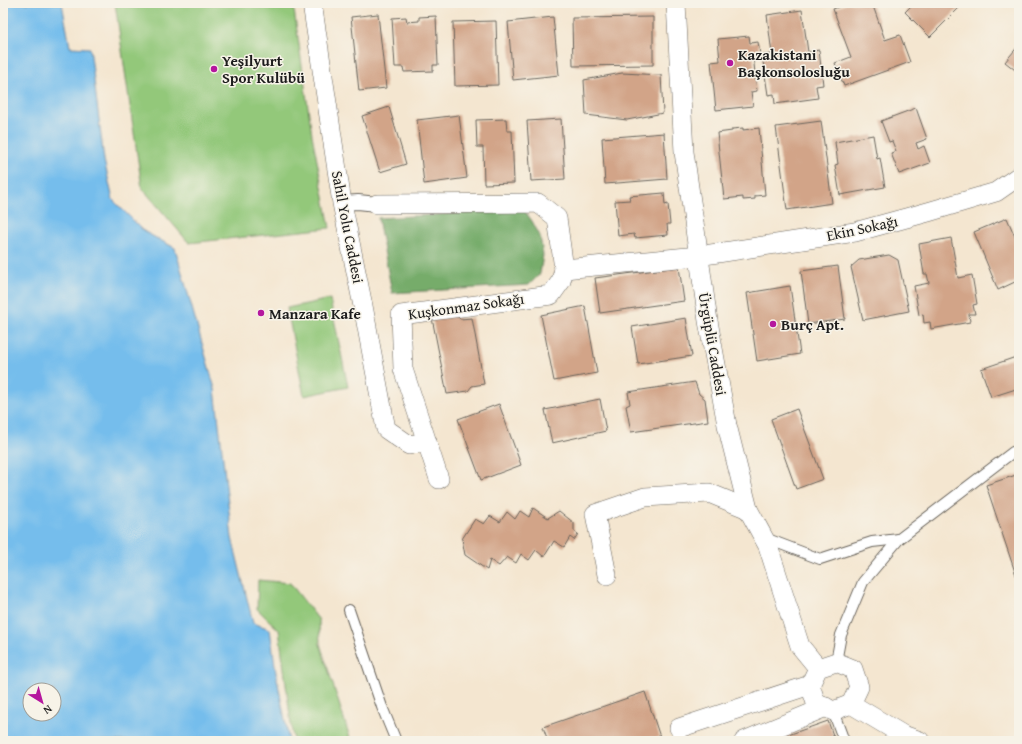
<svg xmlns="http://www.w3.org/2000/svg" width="1022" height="744" font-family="'Gentium Book Plus',serif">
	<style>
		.green { fill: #93c87a; stroke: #58724b }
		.forest { fill: #76ac6a; stroke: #496443 }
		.water { fill: #74bdec; stroke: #486c84; fill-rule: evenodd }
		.building { fill: #d2a488 }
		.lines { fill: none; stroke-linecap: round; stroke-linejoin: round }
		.service-casing { stroke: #68635b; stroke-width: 12 }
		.pedestrian-casing { stroke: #68635b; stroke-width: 16 }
		.minor-casing { stroke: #68635b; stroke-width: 20 }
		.service { stroke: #fff; stroke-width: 10 }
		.pedestrian { stroke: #fff; stroke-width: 14 }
		.minor { stroke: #fff; stroke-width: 19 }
		.poi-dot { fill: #b5179e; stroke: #f7f3e8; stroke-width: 1.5 }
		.labels { text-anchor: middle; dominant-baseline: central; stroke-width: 3; stroke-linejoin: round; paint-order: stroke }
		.poi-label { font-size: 15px; font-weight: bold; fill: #1c1c1c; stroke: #f7f3e8; text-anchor: start }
		.street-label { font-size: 15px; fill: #1c1c1c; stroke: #f7f3e8 }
	</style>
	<rect width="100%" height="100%" fill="#f7f3e8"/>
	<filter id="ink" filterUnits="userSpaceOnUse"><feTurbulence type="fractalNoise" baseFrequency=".025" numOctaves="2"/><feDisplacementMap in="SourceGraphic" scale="8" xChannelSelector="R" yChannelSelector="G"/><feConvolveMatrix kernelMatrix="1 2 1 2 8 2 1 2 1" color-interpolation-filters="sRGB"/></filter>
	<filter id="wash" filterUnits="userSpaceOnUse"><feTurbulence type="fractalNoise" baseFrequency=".012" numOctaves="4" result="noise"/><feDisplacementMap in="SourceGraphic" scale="16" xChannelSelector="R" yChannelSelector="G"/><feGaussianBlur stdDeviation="0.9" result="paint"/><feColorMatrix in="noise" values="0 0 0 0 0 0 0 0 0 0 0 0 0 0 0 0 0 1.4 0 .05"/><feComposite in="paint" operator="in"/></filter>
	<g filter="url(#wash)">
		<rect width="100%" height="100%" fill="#f4e6d0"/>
		<g class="green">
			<polygon points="115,3 293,3 312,135 330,228 189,243 142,188"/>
			<polygon points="330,299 348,387 304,396 287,308"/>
			<polygon points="258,580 290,583 319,620 320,644 351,741 294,741 292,732 279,630 257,609"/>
		</g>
		<polygon class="forest" points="524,210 532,221 540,236 543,255 540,274 529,285 392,293 378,218"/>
		<path class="water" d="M3 3H62L70 47 90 48 104 160 113 200 145 232 175 248 215 389 232 538 253 623 270 629 276 673 289 741H3ZM30 690H54V714H30Z"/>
		<g id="blocks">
			<g class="building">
				<polygon points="849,3 872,3 885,40 900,35 910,62 844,86 835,63 851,57 833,9"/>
				<polygon points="914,3 964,3 930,37 905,12"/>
				<polygon points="802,10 808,52 819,50 823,85 816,86 818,98 775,104 774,94 768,95 762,55 772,54 767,15"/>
				<polygon points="378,14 386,88 359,91 351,17"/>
				<polygon points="436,16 438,65 433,65 433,71 404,72 403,67 395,67 392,18 406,17 407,22 419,21 419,17"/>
				<polygon points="553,17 559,75 513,80 508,22"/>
				<polygon points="653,17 653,65 573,66 572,18"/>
				<polygon points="496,21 498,85 455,86 453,22"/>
				<polygon points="749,36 750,43 758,42 760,54 753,55 757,91 751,92 753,106 716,110 711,62 720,61 718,39"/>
				<polygon points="1019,45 1019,73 1005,62"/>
				<polygon points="622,73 661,75 663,113 627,120 586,115 584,80"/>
				<polygon points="389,107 406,164 380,172 362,116"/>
				<polygon points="916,108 927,139 916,143 918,149 924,146 930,163 899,174 891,153 896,151 892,141 889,142 881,121"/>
				<polygon points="459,115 467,178 424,184 417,120"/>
				<polygon points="506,119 507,131 512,131 514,183 484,184 483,147 477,147 476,120"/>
				<polygon points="561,119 565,179 531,181 527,121"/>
				<polygon points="821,121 832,203 787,210 776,127"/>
				<polygon points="743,128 743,130 759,128 765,195 755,196 755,199 743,200 743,197 724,199 717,133 732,131 732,129"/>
				<polygon points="664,133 667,179 605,184 602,138"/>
				<polygon points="873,135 877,159 880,158 885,187 840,195 835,165 838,164 835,142"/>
				<polygon points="664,193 665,205 668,204 670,224 667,224 668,235 635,238 634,234 618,236 615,201 630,200 629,196"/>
				<polygon points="1007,218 1019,246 1019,280 998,290 974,232"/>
				<polygon points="951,238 958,278 972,275 977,304 973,305 975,314 969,314 970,322 931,329 930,322 924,323 923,314 919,315 914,286 929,283 927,274 924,274 919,244"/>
				<polygon points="889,255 898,260 909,311 863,320 851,267 859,260"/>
				<polygon points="838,266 845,319 808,324 801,271"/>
				<polygon points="679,267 684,301 600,313 595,278"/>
				<polygon points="790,286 800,354 757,361 747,293"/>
				<polygon points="585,306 597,373 554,381 541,315"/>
				<polygon points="456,315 460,319 472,318 484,384 472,386 468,391 447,394 432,318"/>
				<polygon points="686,318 692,356 638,364 632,327"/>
				<polygon points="1019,356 1019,388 991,397 981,369"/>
				<polygon points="695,382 699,394 705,399 708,421 631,432 626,406 630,404 628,392"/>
				<polygon points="600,399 606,431 552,443 545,410"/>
				<polygon points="499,404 521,465 481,480 458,419"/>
				<polygon points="797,409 823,479 796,489 771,419"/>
				<polygon points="1019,474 1019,584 986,485"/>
				<polygon points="533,508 548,518 559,511 574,523 574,531 578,534 574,540 570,537 564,547 554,541 544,557 536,550 529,560 521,554 516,563 507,557 499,566 490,560 487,570 465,555 462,539 475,519 484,524 490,516 500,522 507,512 515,519 520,511 529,517"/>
				<polygon points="645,692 660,737 648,741 548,741 543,727"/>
				<polygon points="828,721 835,741 771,741"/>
			</g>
		</g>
	</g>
	<g filter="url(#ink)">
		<use href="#blocks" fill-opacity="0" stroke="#68635b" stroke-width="1"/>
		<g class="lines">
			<g class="service-casing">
				<g id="service">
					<polyline points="765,538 820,559 872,542 899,539"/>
					<polyline points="349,610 382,707 396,741"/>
					<polyline points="836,662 841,635 863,582 899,539 1013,452 1019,450"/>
					<polyline points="833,711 844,741"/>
				</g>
			</g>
			<g class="pedestrian-casing">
				<polyline id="pedestrian" points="342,203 358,202 377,204"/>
			</g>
			<g class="minor-casing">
				<g id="minor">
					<polyline points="312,3 342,203 363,306 386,429 409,445 427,442"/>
					<polyline points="676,3 684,152 708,321 727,425 748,509 768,546 800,646 818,668"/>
					<polyline points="377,204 538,203 557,218 564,269 561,281 551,295 401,315 403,369 439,479"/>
					<polyline points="564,269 698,256 855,232 928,212 996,192 1019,176"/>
					<polyline points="607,575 595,514 645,497 709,493 748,509"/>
					<polygon points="836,662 853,669 859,687 851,704 833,711 816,703 810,685 818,668"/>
					<polyline points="851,704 903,735 920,741"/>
					<polyline points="679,728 810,685"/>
					<polyline points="744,741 826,707"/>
				</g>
			</g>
			<use href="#service" class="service"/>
			<use href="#pedestrian" class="pedestrian"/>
			<use href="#minor" class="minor"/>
		</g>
	</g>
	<g class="poi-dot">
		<circle cx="730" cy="63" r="4"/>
		<circle cx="214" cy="69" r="4"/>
		<circle cx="261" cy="313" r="4"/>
		<circle cx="773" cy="324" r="4"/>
	</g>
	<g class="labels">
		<g class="poi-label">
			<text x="738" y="54">Kazakistani<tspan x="738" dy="17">Başkonsolosluğu</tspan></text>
			<text x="222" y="60">Yeşilyurt<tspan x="222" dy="17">Spor Kulübü</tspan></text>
			<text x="269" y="313">Manzara Kafe</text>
			<text x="781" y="324">Burç Apt.</text>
		</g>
		<g class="street-label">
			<text transform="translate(348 227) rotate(79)">Sahil Yolu Caddesi</text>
			<text transform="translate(862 228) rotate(-12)">Ekin Sokağı</text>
			<text transform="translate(466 306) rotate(-8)">Kuşkonmaz Sokağı</text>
			<text transform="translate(713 344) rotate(80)">Ürgüplü Caddesi</text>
		</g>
	</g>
	<rect width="1022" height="744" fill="none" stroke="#f7f3e8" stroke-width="16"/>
	<g transform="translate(42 702) rotate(143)"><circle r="19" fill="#f7f3e8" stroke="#9f9d96"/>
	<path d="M0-3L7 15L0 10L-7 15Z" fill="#b5179e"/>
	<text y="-6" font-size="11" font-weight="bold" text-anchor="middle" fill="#1c1c1c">N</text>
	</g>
</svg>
